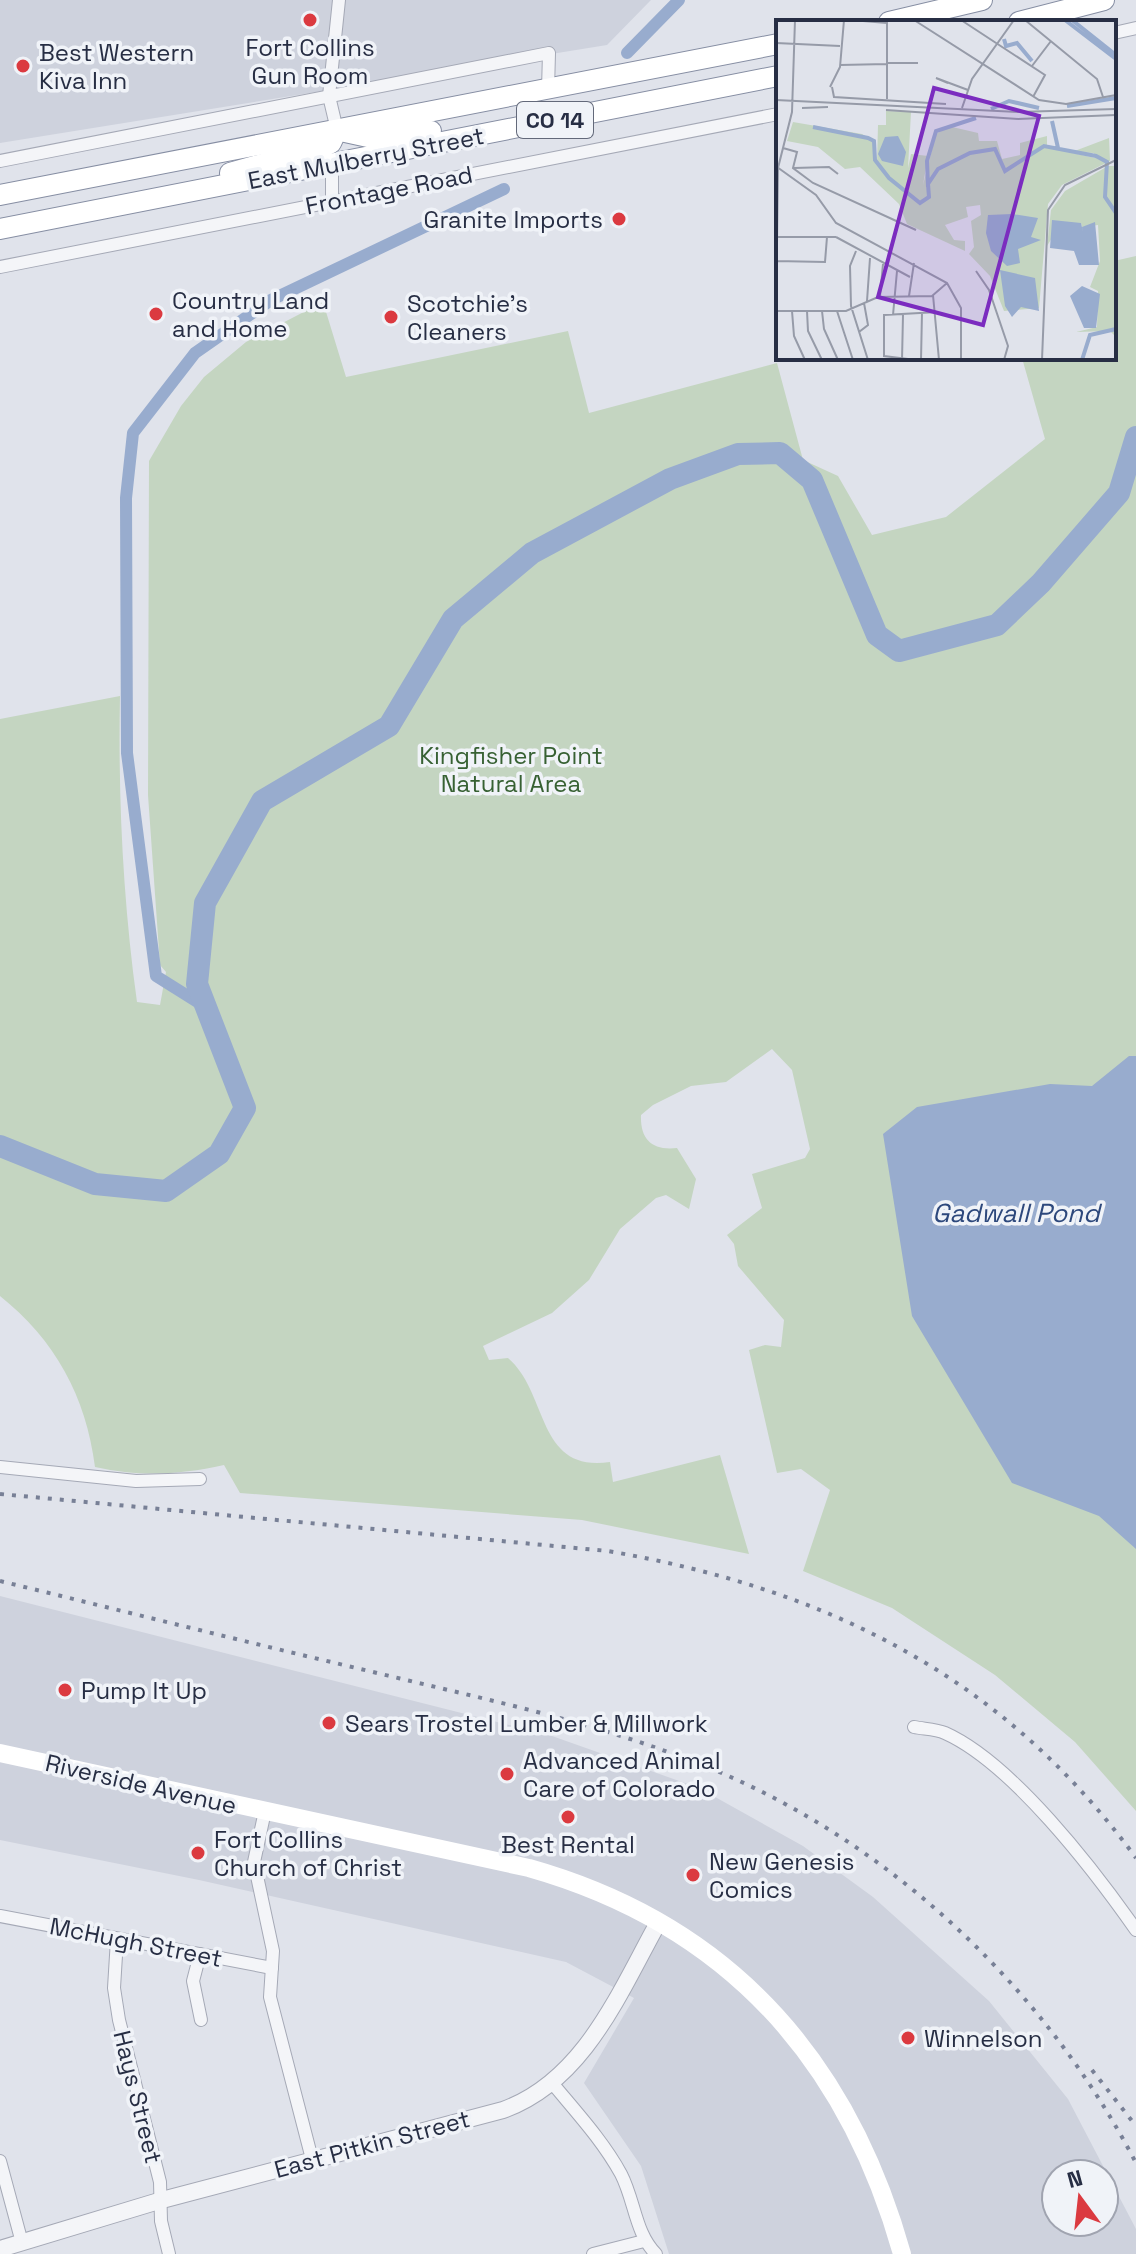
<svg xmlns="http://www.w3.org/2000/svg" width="1136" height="2254" font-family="'Space Grotesk',sans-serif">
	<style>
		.built { fill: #ced2dd; fill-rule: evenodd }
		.green { fill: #c4d5c1 }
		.water { fill: #98acce }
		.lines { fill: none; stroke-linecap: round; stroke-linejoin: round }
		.canal { stroke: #98acce; stroke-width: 12 }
		.river { stroke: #98acce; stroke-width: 22 }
		.minor-casing { stroke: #a5a9b6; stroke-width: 14 }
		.tertiary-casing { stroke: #a5a9b6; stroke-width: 18 }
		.trunk-casing { stroke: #868ea3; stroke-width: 22 }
		.minor { stroke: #f4f5f8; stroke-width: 12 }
		.tertiary { stroke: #f4f5f8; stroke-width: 16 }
		.secondary { stroke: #fff; stroke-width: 18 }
		.trunk { stroke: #fff; stroke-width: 20 }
		.rail { stroke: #788096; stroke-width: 4; stroke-dasharray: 4 8; stroke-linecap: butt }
		.poi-dot { fill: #db3a40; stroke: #f0f3f8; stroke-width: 3 }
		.labels { text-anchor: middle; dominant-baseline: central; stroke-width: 7; stroke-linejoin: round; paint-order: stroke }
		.shield { fill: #f0f3f8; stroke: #63697a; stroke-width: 2 }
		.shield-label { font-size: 22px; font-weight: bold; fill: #272e44 }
		.poi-label { font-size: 24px; fill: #272e44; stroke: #f0f3f8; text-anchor: start }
		.street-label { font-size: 24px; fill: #272e44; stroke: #f0f3f8 }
		.park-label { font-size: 24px; fill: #376133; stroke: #f0f3f8 }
		.water-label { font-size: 26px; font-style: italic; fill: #2d487c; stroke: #f0f3f8 }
		.inset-river { fill: none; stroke: #98acce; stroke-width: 4 }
		.inset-road { fill: none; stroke: #969ba8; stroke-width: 2 }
		.view { fill: #7b2cbf; fill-opacity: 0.15; stroke: #7b2cbf; stroke-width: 4 }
		.inset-edge { fill: none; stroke: #272e44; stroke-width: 4 }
	</style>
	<rect width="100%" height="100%" fill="#e0e3eb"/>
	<g class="built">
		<polygon points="0,0 651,0 607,45 0,143"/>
		<path d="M0 1596 552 1736 699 1788 803 1846 873 1897 989 2001 1068 2099 1136 2229V2254H669L641 2166 584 2083 634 1998 566 1962 199 1880 0 1840ZM1056 2174H1104V2222H1056Z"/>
	</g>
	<path class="green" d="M1136 256V1811L1075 1742 995 1675 892 1608 803 1571 830 1490 801 1469 777 1473 749 1350 765 1345 781 1347 784 1320 738 1266 734 1244 727 1235 762 1208 752 1174 805 1158 810 1149 792 1070 772 1049 726 1082 691 1086 653 1105 641 1115C640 1139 652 1151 677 1148L696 1179 689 1209 666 1195 656 1198 620 1229 589 1280 552 1313 483 1346 489 1360 508 1358C549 1393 536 1473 610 1462L613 1482 720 1455 749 1554 582 1520 240 1493 224 1465C178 1475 141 1477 95 1467 86 1396 55 1340 0 1296V719L120 696C118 799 123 900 137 1002L160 1005 166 972 160 965 148 795 149 461 181 406 204 377 246 342 323 302 346 377 568 331 589 413 777 363 803 460 838 476 872 535 946 517 1045 439 1022 358H1114V261Z"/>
	<polygon class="water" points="1129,1056 1136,1056 1136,1549 1099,1516 1012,1483 912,1316 883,1134 917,1107 1050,1084 1092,1086"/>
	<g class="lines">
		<g class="canal">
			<polyline points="627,53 679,0"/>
			<polyline points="207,1008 156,976 127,753 126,498 133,433 195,353 271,300 504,189"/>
		</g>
		<polyline class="river" points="0,1146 95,1184 166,1191 219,1154 245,1108 197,984 205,903 262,801 389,726 453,619 532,553 670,479 738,454 780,453 812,480 877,635 899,651 997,625 1041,583 1119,493 1136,437"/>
		<g class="minor-casing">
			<g id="minor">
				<polyline points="1114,33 1136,28"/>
				<polyline points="337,130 329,96 339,0"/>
				<polyline points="0,161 549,53 548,89"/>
				<polyline points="332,202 332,165"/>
				<polyline points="0,267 778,114"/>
				<polyline points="0,1467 136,1481 200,1479"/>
				<path d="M914 1727C924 1729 936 1729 945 1733 1012 1763 1094 1870 1136 1930"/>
				<polyline points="265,1811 254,1862 273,1951 270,1997 312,2159"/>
				<polyline points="0,1916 272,1968"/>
				<polyline points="117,1939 114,1988 119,2020 160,2182 161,2221 169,2254"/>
				<polyline points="200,1954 193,1981 201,2020"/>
				<path d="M553 2084C577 2113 603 2141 621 2174 635 2201 635 2233 656 2254"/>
				<polyline points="0,2161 21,2239"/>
				<polyline points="593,2254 644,2241"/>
			</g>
		</g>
		<g class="tertiary-casing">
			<path id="tertiary" d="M0 2249 162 2200 503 2110C584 2081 619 1993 658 1923"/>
		</g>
		<g class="trunk-casing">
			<g id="trunk">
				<polyline points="889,22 982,0"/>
				<polyline points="1019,22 1104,0"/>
				<polyline points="345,132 377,139 431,131"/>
				<polyline points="230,173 323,147 331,143 337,130"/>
				<polyline points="0,195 778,44"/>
				<polyline points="0,229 778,76"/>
			</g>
		</g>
		<use href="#minor" class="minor"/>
		<use href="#tertiary" class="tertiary"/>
		<path class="secondary" d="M0 1753 529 1868C727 1924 847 2058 902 2254"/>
		<use href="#trunk" class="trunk"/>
		<g class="rail">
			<path d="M0 1494 608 1551C826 1589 1002 1675 1136 1858"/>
			<path d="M0 1581C123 1611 246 1642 369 1671 475 1697 582 1719 684 1758 877 1829 1042 1982 1136 2163"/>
			<polyline points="1092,2070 1136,2126"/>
		</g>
	</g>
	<g class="poi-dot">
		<circle cx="310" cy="20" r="8"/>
		<circle cx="23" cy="66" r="8"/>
		<circle cx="619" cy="219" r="8"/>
		<circle cx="156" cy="314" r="8"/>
		<circle cx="391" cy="317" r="8"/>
		<circle cx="65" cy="1690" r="8"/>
		<circle cx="329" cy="1723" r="8"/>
		<circle cx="507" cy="1774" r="8"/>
		<circle cx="568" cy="1817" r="8"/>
		<circle cx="198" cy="1853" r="8"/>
		<circle cx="693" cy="1875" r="8"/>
		<circle cx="908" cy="2038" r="8"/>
	</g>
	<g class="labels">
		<rect class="shield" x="517" y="102" width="76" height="36" rx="6"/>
		<g class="shield-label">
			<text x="555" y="120">CO 14</text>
		</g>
		<g class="poi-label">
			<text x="310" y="47" text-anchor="middle">Fort Collins<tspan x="310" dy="28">Gun Room</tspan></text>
			<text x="39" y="52">Best Western<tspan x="39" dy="28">Kiva Inn</tspan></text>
			<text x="603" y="219" text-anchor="end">Granite Imports</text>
			<text x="172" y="300">Country Land<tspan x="172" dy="28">and Home</tspan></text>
			<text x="407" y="303">Scotchie's<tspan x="407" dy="28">Cleaners</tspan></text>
			<text x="81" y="1690">Pump It Up</text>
			<text x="345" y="1723">Sears Trostel Lumber &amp; Millwork</text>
			<text x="523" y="1760">Advanced Animal<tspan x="523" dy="28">Care of Colorado</tspan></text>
			<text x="214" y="1839">Fort Collins<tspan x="214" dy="28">Church of Christ</tspan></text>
			<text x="568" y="1844" text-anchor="middle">Best Rental</text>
			<text x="709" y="1861">New Genesis<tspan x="709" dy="28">Comics</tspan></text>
			<text x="924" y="2038">Winnelson</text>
		</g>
		<g class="street-label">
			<text transform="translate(366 158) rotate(-11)">East Mulberry Street</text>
			<text transform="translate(389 190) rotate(-11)">Frontage Road</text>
			<text transform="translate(141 1784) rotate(13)">Riverside Avenue</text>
			<text transform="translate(136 1942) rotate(11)">McHugh Street</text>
			<text transform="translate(138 2097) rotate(76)">Hays Street</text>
			<text transform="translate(372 2144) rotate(-15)">East Pitkin Street</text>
		</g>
		<g class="park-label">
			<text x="511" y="755">Kingfisher Point<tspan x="511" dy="28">Natural Area</tspan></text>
		</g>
		<g class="water-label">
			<text x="1016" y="1213">Gadwall Pond</text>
		</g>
	</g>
	<g transform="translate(776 20)">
		<rect width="340" height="340" fill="#e0e3eb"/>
		<path d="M110 91 135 92 132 148 135 134 152 136 147 165 160 114 172 106 202 113 203 121H221L226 139 244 135V123L271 116V127L319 138 318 133 296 132 333 118 334 141 286 165 272 184 263 288 228 291 214 256 193 234 198 227 195 201 205 195 204 185 190 187 192 197 169 205 178 220 189 221V231L131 204 123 184 84 147 69 149 42 127 11 121 17 102 86 114 98 121 101 143 102 105H110ZM332 146H340V317L334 311 300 312 321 307 322 271 314 267 324 241 322 205 307 207V212L305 203 279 213 271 226 275 190 289 171Z" fill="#c4d5c1"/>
		<path d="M122 116 130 132 127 146 106 141 102 134 109 117ZM236 194 262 198 255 217 265 220 242 229 244 243 231 246 215 231 210 213 212 195ZM276 200 305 203 307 212 306 207 319 202 323 245H303L298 231 274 228ZM224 250 259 258 263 291 245 287 236 297 229 286ZM306 266 324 274 320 308H308L294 276Z" fill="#98acce"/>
		<path class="inset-river" d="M289 0 340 39M296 0 340 35M228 19 230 26 241 23 256 41M291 86 340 78M215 89 233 81 263 88M276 101 282 128M37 107 92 118 98 121 99 140 113 158 144 183 153 177 152 164 162 149 194 133 219 129 229 151 268 126 320 136 331 142 329 177 340 193M152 167 151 141 160 111 200 98M306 340 314 315 340 309"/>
		<path class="inset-road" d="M138 0 263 80 290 84 340 75M185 0 269 55 257 77M249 0 321 59 327 77M87 1 111 3M0 23 64 26M111 43H142M64 45 111 44M256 46 275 21M172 63 160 58 192 70M54 67 64 47 68 0M56 67 58 77 170 84M111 79V0M0 80 242 92 340 89M26 88 52 87M186 88 196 59 238 0M110 90 242 99 340 95M7 128 21 132 17 148 37 163 140 210M1 147 40 175 60 203 171 263 185 288V340M18 148 53 147 62 154M1 217H60M60 217 134 257M80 231 74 246 75 286 92 340M0 241 49 242 51 217M200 251 213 270 232 326 228 340M157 275 163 340M104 276 107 244M133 276 138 243M91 281 94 238M0 291H70L102 277 156 276 171 263M16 291 18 316 29 340M31 291 32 311 46 340M46 291 48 309 62 340M61 291 77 340M117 295 121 251M0 299 2 148 16 92 19 0M83 312 92 305 88 283M126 340 127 295M140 340 108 336V295L162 292M145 340 146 292M266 340 272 190 289 165 340 140"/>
		<path class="view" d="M158 68 263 96 207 305 102 277Z"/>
		<rect width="340" height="340" class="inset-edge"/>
	</g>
	<g transform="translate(1080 2198) rotate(345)"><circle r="38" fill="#f0f3f8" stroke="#a0a4b0" stroke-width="2"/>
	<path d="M0-6L14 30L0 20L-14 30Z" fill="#db3a40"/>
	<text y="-12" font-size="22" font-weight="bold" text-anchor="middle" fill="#272e44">N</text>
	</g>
</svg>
